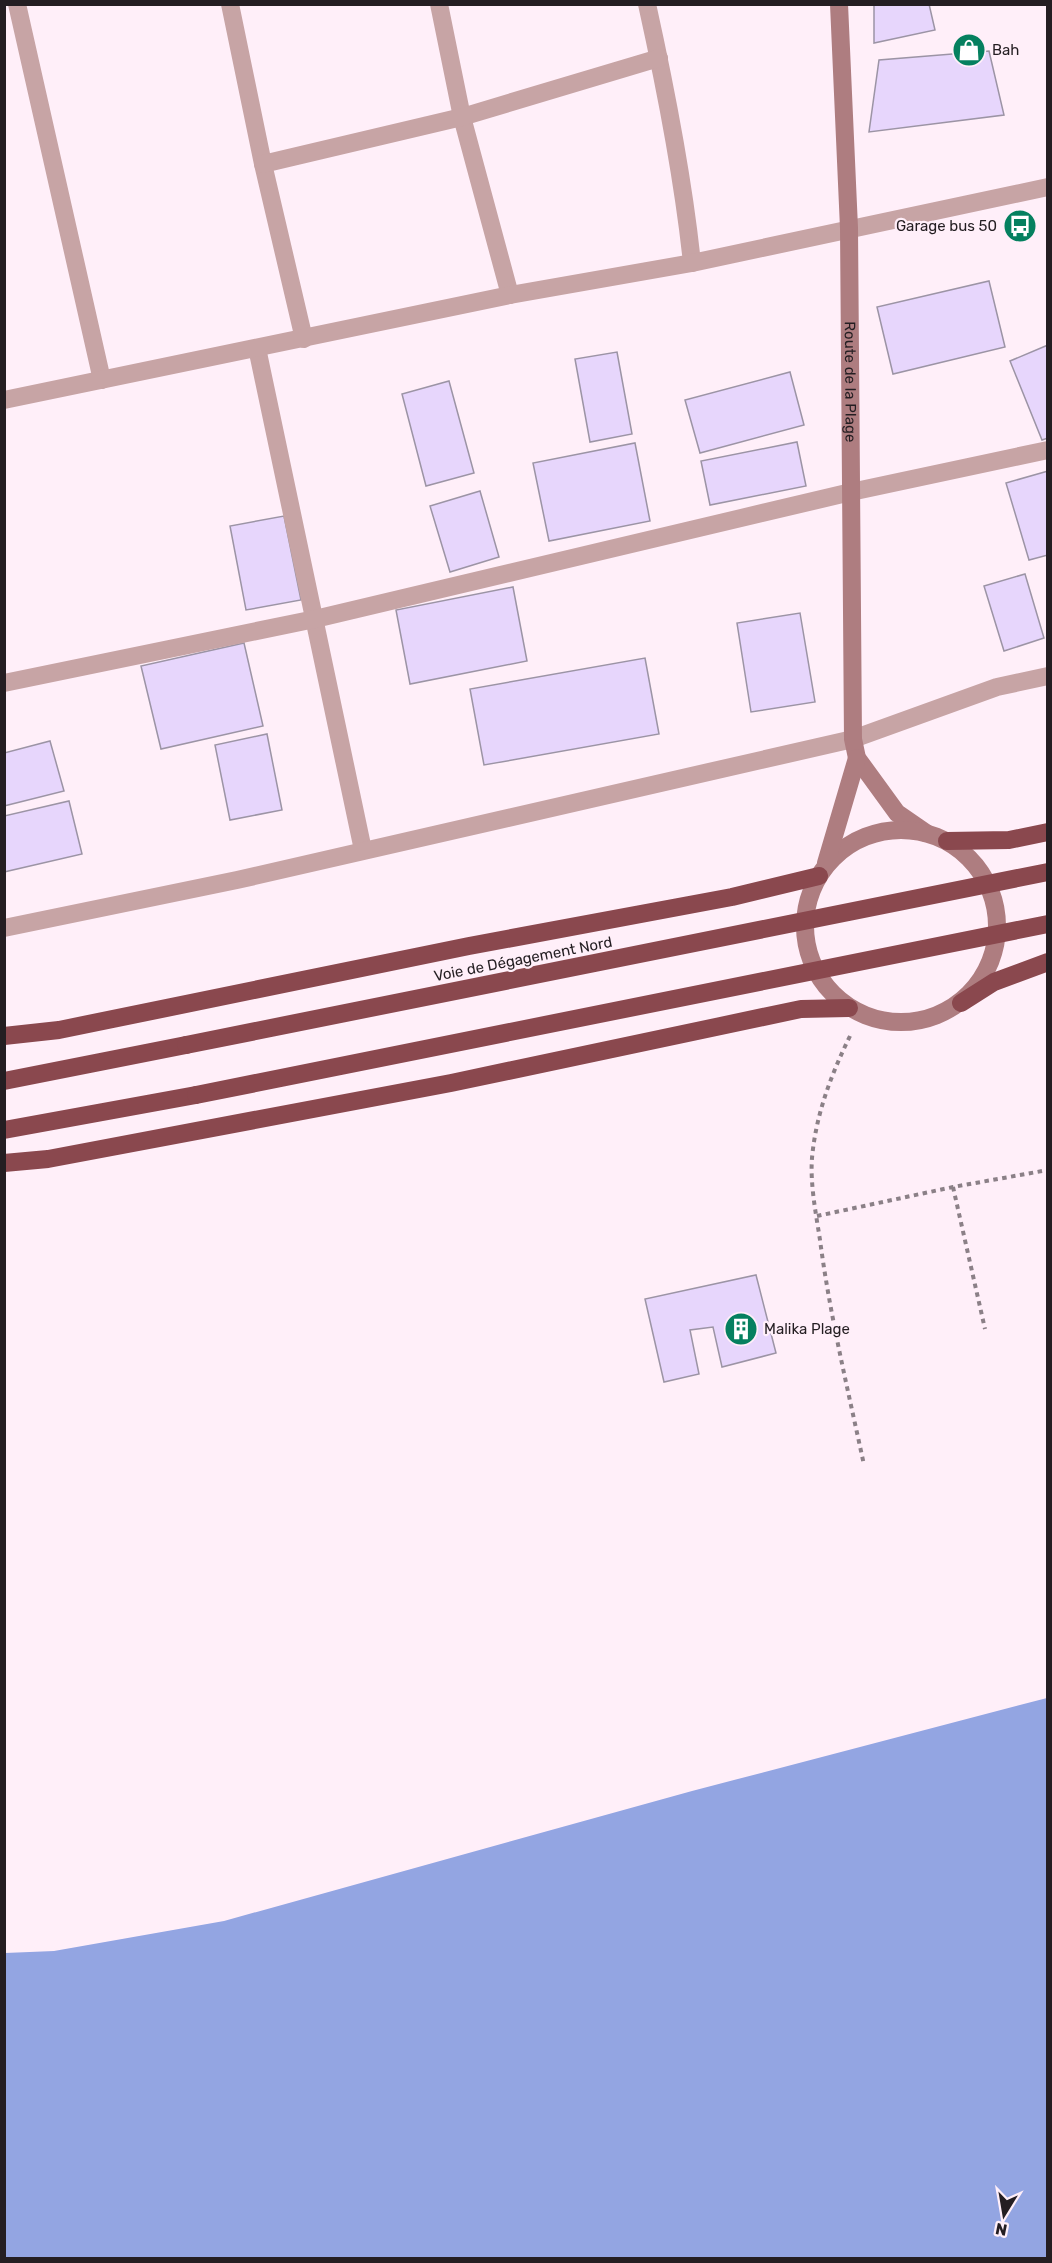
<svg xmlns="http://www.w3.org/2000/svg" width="1052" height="2263" font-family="Rubik,sans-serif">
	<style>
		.water { fill: #93a5e2 }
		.building { fill: #e7d6fc; stroke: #9c94a5; stroke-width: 1.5 }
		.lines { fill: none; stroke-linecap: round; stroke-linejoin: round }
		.path { stroke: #8b8087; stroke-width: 4; stroke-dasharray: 4.5 4.5; stroke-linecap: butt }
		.street { stroke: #c7a4a5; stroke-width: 18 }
		.secondary { stroke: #ae7d80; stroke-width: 18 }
		.highway { stroke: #8a484e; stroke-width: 18 }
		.highway-bridge { stroke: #8a484e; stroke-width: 18 }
		.labels { text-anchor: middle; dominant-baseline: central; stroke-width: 4.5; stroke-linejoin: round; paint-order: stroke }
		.poi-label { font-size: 15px; fill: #241e22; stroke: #ffeff9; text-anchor: start }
		.street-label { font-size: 15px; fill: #241e22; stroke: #ffeff9 }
	</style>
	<rect width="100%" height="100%" fill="#ffeff9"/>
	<polygon class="water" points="1047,1698 1047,2258 5,2258 5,1953 54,1951 224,1921 692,1791"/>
	<g class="building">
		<polygon points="874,4 929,4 935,30 874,43"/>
		<polygon points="989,51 1004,115 869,132 879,60"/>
		<polygon points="989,281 1005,347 893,374 877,307"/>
		<polygon points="1048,345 1048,438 1042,440 1010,361"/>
		<polygon points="617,352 632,434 590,442 575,359"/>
		<polygon points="790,372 804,425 700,453 685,400"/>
		<polygon points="449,381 474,473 426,486 402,394"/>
		<polygon points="797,442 806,486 710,505 701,461"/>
		<polygon points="635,443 650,521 549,541 533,463"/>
		<polygon points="1048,471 1048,555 1029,560 1006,483"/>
		<polygon points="480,491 499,557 450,572 430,506"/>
		<polygon points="284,516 301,600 246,610 230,526"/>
		<polygon points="1025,574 1044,638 1004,651 984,586"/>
		<polygon points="513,587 527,661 410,684 396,610"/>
		<polygon points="800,613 815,702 751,712 737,623"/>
		<polygon points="244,643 263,726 161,749 141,666"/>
		<polygon points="645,658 659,734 484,765 470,689"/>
		<polygon points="267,734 282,810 230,820 215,745"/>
		<polygon points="50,741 64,791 4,806 4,753"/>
		<polygon points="69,801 82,854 4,872 4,816"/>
		<polygon points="756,1275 776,1353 722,1367 713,1327 690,1330 699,1374 664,1382 645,1299"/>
	</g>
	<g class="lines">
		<g class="path">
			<path d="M850 1036C831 1075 816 1114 812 1158 810 1184 816 1214 820 1240 830 1316 848 1390 864 1465"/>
			<polyline points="953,1187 985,1329"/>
			<polyline points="817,1216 953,1187 1048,1170"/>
		</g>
		<g class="street">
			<polyline points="17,4 102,380"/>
			<polyline points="230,4 263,164 304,339"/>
			<polyline points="439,4 462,117 510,295"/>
			<path d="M647 4C666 90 683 176 692 263"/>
			<polyline points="263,164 462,117 659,58"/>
			<polyline points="257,348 363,850"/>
			<polyline points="4,400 510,295 692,263 1048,187"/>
			<polyline points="4,683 315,619 851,492 1048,450"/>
			<polyline points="4,928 237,880 853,739 997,687 1048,676"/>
		</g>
		<g class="secondary">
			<path id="s1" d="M839 4 849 228 853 739 857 758 897 813 926 833"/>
			<circle cx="901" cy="926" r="96"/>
			<polyline points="826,863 857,758"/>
		</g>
		<g class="highway">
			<polyline points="947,841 1009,840 1048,832"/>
			<polyline points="961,1003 994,982 1048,962"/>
			<polyline points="4,1036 59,1030 469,946 732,897 819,876"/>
			<polyline points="4,1081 186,1045"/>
			<polyline points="4,1130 196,1095"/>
			<polyline points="4,1163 48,1159 451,1083 801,1009 849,1008"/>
		</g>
		<g class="highway-bridge">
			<polyline points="186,1045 1048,872"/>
			<polyline points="196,1095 1048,924"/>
		</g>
	</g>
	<defs>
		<g id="shop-disc" transform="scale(1.725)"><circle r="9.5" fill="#05805f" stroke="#ffeff9"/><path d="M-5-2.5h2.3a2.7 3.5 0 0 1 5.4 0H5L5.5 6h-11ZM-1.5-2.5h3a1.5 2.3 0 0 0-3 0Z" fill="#fff"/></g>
		<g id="bus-disc" transform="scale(1.725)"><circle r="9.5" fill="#05805f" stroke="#ffeff9"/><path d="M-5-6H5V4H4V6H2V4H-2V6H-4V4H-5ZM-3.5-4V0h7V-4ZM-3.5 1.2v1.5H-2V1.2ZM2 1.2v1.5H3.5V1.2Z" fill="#fff"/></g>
		<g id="building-disc" transform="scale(1.725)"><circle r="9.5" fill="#05805f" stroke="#ffeff9"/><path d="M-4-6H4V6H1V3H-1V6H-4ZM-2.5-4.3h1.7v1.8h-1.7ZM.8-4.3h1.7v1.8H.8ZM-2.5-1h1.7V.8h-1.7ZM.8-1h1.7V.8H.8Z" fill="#fff"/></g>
	</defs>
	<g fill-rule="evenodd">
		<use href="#shop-disc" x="969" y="50"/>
		<use href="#bus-disc" x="1020" y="226"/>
		<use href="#building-disc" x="741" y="1329"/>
	</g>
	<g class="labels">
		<g class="poi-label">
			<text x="992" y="50">Bah</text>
			<text x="997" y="226" text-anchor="end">Garage bus 50</text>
			<text x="764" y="1329">Malika Plage</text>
		</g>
		<g class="street-label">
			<text stroke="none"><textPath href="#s1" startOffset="378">Route de la Plage</textPath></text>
			<text transform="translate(523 959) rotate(-11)">Voie de Dégagement Nord</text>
		</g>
	</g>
	<rect width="1052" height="2263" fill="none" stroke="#241e22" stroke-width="12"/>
	<g transform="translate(1004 2215) rotate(191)" stroke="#ffeff9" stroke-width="4.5" paint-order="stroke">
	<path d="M0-4.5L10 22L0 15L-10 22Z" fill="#241e22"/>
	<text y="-9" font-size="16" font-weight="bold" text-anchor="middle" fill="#241e22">N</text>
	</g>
</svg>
